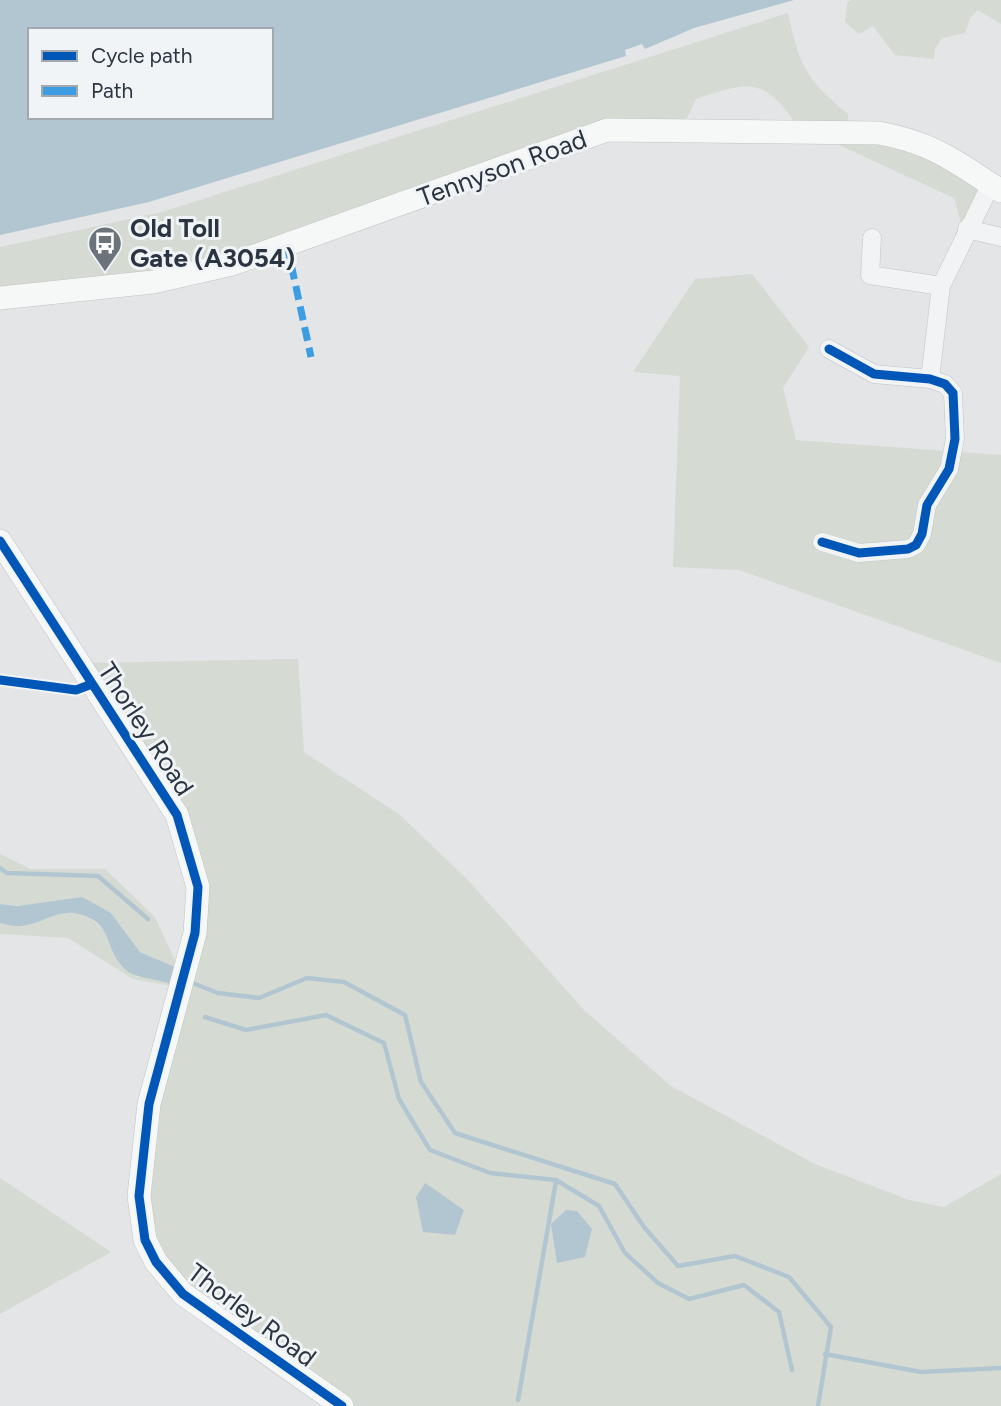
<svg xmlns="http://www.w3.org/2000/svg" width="1001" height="1406" font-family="Figtree,sans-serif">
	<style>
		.green { fill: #d5dbd3 }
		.water { fill: #b2c6d1; fill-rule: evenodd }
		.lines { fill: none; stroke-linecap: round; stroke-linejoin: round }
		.stream { stroke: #b2c6d1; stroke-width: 4.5 }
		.minor-casing { stroke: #c1c3c5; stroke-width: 19 }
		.major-casing { stroke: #c0c2c5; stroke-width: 24 }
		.minor { stroke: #f2f3f5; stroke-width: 18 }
		.major { stroke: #f6f7f7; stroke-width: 23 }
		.quiet { stroke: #3d9de3; stroke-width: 7; stroke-dasharray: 14 7; stroke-linecap: butt }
		.cycleway-casing { stroke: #f1f4f7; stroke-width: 13 }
		.cycleway { stroke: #0057b8; stroke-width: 9 }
		.labels { text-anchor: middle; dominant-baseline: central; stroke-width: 6; stroke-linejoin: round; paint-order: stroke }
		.street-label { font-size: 26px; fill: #2a3541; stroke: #f1f4f7 }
		.poi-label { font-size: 26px; font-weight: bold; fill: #2a3541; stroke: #f1f4f7; text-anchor: start }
	</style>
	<rect width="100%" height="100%" fill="#e3e5e7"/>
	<g class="green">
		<polygon points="851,0 1001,0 1001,24 978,10 970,18 965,33 942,38 935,49 934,59 895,55 873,26 859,34 845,22 847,3"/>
		<path d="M788 13C800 67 806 79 848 114V124L795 123C764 75 745 83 696 99L686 120 613 121 229 256 152 274 0 290V247L162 212Z"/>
		<polygon points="837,131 879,133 991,184 964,234 954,198 841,146"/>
		<polygon points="752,274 809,347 783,388 796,440 1001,455 1001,663 739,570 673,567 680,376 633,372 695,279"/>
		<polygon points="298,659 304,752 400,815 468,880 584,1010 671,1086 815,1164 909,1200 944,1207 1001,1174 1001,1406 352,1406 180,1286 158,1253 146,1213 155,1108 205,887 85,663"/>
		<path d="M0 854 31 869H105L155 917 178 967 171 986 133 979 68 938 0 934V923C28 927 32 921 58 914 97 903 118 951 137 977H154L175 967 140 952 111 913 0 904Z"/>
		<polygon points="0,1178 111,1252 0,1314"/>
	</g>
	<g class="water">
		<path d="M0 0H794L694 28 645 49 642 44 625 50 626 56 149 202 0 235ZM30 30H271V117H30Z"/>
		<path d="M82 897 111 913 140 952 175 967 170 984C154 977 132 980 121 965 104 944 112 923 79 914 57 908 41 925 21 926 15 927 6 924 0 923V904L18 906Z"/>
		<polygon points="425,1183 464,1210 455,1235 423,1232 416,1197"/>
		<polygon points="566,1210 577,1211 592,1229 585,1257 557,1263 551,1224"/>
	</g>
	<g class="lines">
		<g class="stream">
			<polyline points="0,868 7,873 98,876 148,919"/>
			<polyline points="190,982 218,993 259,998 307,978 344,982 405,1015 421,1082 455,1133 615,1184 644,1227 678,1266 735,1256 789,1277 831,1327 818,1406"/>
			<polyline points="205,1017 246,1030 326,1015 384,1043 399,1099 430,1150 490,1173 556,1180 599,1206 625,1253 658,1283 689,1299 744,1285 779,1312 792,1370"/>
			<polyline points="825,1354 921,1372 1001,1368"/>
			<polyline points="518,1400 556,1181"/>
		</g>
		<g class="minor-casing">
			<g id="minor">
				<polyline points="967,229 1001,237"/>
				<polyline points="872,238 870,275 941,286 991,184"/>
				<polyline points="930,379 941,286"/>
				<polyline points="822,542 859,553 908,549 916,545 922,534 927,505 949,469 955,439 953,393 945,384 930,379 874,374 829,349"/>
			</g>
		</g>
		<g class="major-casing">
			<g id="major">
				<path d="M0 298 153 282 232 264 607 130 879 133C934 143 956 162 1001 191"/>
				<polyline points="0,541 177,815 198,887 195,933 149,1104 139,1196 145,1240 156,1262 183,1294 342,1406"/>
			</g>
		</g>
		<use href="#minor" class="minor"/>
		<use href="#major" class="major"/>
		<polyline class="quiet" points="287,245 311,357"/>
		<g class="cycleway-casing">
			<g id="cycleway">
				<polyline points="0,541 177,815 198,887 195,933 149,1104 139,1196 145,1240 156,1262 183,1294 342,1406"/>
				<polyline points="822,542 859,553 908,549 916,545 922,534 927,505 949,469 955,439 953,393 945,384 930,379 874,374 829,349"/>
				<polyline points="0,680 76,690 92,684"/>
			</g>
		</g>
		<use href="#cycleway" class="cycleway"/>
	</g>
	<defs>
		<g id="bus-pin" transform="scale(1.75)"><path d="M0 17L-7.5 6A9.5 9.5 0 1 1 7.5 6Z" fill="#6b737b" stroke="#f1f4f7"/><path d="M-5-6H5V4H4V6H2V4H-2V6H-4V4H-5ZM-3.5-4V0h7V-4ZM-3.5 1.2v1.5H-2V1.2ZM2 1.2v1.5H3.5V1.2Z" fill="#fff"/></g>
	</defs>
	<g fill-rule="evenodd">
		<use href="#bus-pin" x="105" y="243"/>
	</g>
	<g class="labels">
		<g class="street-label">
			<text transform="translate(502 168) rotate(-20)">Tennyson Road</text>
			<text transform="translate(146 729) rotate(57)">Thorley Road</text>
			<text transform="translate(252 1315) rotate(37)">Thorley Road</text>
		</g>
		<g class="poi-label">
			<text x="130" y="228">Old Toll<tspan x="130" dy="30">Gate (A3054)</tspan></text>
		</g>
	</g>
	<rect x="28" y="28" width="245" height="91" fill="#f1f4f7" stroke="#a1a8ae" stroke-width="2"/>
	<rect x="42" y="51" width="35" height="10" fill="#0057b8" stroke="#a1a8ae" stroke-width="2"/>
	<text x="91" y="63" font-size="21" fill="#2a3541">Cycle path</text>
	<rect x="42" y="86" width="35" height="10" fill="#3d9de3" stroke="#a1a8ae" stroke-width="2"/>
	<text x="91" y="98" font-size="21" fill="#2a3541">Path</text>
</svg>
